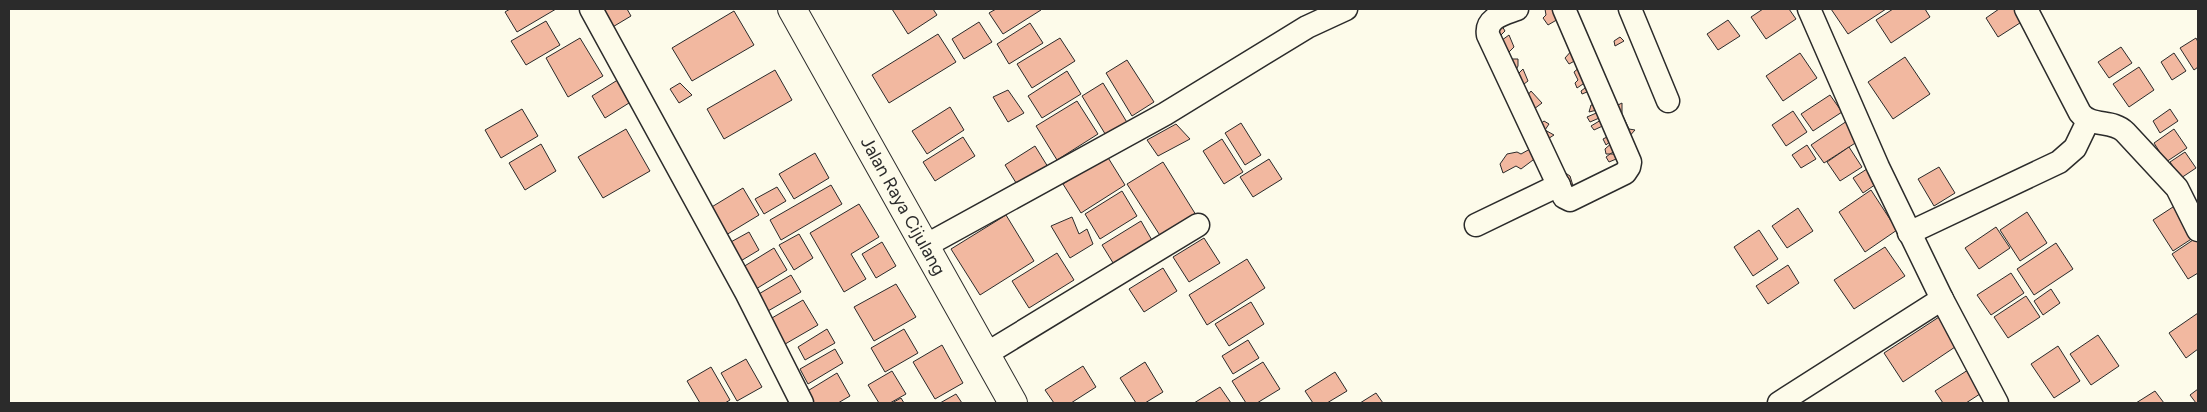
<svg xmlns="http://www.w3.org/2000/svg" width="2207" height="412" font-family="Figtree,sans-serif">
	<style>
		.building { fill: #f2b8a0; stroke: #2b2b2b }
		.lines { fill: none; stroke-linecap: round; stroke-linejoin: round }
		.minor-casing { stroke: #2b2b2b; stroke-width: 25 }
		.highway-casing { stroke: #2b2b2b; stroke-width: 30 }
		.minor { stroke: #fdfbea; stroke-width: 22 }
		.highway { stroke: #fdfbea; stroke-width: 28 }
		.labels { text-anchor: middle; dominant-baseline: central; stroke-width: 4; stroke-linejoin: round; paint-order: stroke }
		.street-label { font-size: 18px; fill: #2b2b2b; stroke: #fdfbea }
	</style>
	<rect width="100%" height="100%" fill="#fdfbea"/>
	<g class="building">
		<polygon points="510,9 556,9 517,32 505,12"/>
		<polygon points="600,9 627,9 631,16 611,28"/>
		<polygon points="892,9 933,9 937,15 908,34"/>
		<polygon points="996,9 1040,9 1041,10 1003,34 989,13"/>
		<polygon points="1545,9 1556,9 1560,18 1548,25 1543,18 1546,15"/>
		<polygon points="1763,9 1789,9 1796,19 1766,39 1751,17"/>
		<polygon points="1831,9 1886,9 1848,34"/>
		<polygon points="1893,9 1925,9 1930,17 1891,43 1876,20"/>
		<polygon points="1999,9 2015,9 2023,21 1998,37 1986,18"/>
		<polygon points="734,11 754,45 692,81 672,48"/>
		<polygon points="1728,20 1740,36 1718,50 1707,34"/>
		<polygon points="546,21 560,45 526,65 511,41"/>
		<polygon points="979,22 992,42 964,59 952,39"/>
		<polygon points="1030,23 1043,43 1009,64 997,44"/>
		<polygon points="1493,26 1502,26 1505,31 1498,38"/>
		<polygon points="938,34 956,62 889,103 872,75"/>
		<polygon points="1509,35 1514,47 1505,56 1498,43"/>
		<polygon points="1620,37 1624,41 1615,46 1614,41"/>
		<polygon points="580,38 603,76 568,97 546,58"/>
		<polygon points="1060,38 1075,61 1032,88 1017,64"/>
		<polygon points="2196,38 2198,42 2198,67 2194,70 2180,48"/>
		<polygon points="2121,47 2132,63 2109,78 2098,62"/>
		<polygon points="1573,49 1580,58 1569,64 1565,58"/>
		<polygon points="1800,53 1817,78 1783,101 1766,76"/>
		<polygon points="2174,53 2186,71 2172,80 2161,62"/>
		<polygon points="1905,57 1930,94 1893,119 1868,82"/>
		<polygon points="1509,59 1518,59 1518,66 1515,72"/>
		<polygon points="1127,60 1154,102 1132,116 1106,73"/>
		<polygon points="1580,67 1589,80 1577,88 1575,83 1578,80 1574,72"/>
		<polygon points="2139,67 2154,90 2129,107 2113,84"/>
		<polygon points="1523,69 1528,81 1520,87 1515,77"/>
		<polygon points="775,70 792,100 724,139 707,109"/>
		<polygon points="1067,71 1081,94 1042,118 1028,96"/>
		<polygon points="624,76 637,98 605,118 592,96"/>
		<polygon points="680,83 692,95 679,103 670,89"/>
		<polygon points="1103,83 1128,124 1107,137 1082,96"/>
		<polygon points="1589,85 1592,90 1582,94 1581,91"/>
		<polygon points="1008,90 1024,113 1008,122 993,97"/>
		<polygon points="1531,91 1542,103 1530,112 1524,100"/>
		<polygon points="1830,95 1842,112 1813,131 1801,114"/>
		<polygon points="1077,101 1098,134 1057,160 1036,126"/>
		<polygon points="1622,103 1622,114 1629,129 1635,130 1627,139 1614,107"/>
		<polygon points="1598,104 1601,109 1589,112 1591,105"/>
		<polygon points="950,107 964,130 927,154 912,131"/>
		<polygon points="522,109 538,136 501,158 485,130"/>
		<polygon points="2170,109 2178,121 2160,133 2153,121"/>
		<polygon points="1601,111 1604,116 1590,122 1587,117"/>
		<polygon points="1793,111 1807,132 1786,146 1772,125"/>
		<polygon points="1601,120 1609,123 1594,130 1591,126"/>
		<polygon points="1544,121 1549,124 1545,130 1554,135 1543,142 1535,128"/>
		<polygon points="1847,121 1860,140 1824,163 1811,145"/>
		<polygon points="1241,123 1261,155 1245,165 1225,133"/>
		<polygon points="1176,124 1190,139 1158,156 1147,140"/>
		<polygon points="626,129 650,171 603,198 578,157"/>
		<polygon points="2174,129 2187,148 2166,162 2154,143"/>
		<polygon points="1609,136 1613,139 1606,145 1603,139"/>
		<polygon points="963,137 975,156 935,181 923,162"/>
		<polygon points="1222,139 1243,172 1224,184 1203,151"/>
		<polygon points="1614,141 1620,148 1610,154 1606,154 1605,149"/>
		<polygon points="541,144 556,171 525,190 509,163"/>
		<polygon points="1807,145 1816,159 1801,168 1792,155"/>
		<polygon points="1035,146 1048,167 1018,186 1005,165"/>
		<polygon points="1849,147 1862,167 1840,181 1827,162"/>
		<polygon points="1530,149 1537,157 1521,169 1516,166 1503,173 1500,164 1507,154 1517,152 1521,154"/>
		<polygon points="2185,152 2196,168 2181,178 2170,162"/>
		<polygon points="815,153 829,178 794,199 779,174"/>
		<polygon points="1610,154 1621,154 1621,157 1609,162 1606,157"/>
		<polygon points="1107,156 1125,185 1081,213 1063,184"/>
		<polygon points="1269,159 1282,179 1253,197 1240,177"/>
		<polygon points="1163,162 1196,215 1161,237 1127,184"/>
		<polygon points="1870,167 1879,182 1863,193 1853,178"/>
		<polygon points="1939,167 1955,193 1934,206 1918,179"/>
		<polygon points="1564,172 1570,176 1574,189 1565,193"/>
		<polygon points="831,185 842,204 781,240 770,220"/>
		<polygon points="777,187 786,201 764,214 755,199"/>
		<polygon points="743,188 759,215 726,235 710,208"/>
		<polygon points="1871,190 1897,230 1865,252 1839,212"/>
		<polygon points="1122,191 1137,216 1100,239 1085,214"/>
		<polygon points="859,204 879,237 851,254 866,279 844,292 810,233"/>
		<polygon points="2176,205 2196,236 2173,251 2153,220"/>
		<polygon points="1798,208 1813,231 1787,248 1772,226"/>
		<polygon points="2027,212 2047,243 2020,261 2000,230"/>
		<polygon points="1006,215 1034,261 980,295 951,249"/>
		<polygon points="1072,217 1079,234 1087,229 1093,244 1070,258 1051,226"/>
		<polygon points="1141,221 1153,242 1115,266 1102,245"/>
		<polygon points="1996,227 2010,248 1979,269 1965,248"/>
		<polygon points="1759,230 1778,259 1753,276 1734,247"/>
		<polygon points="749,232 759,250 739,262 729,243"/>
		<polygon points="799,234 813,258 794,270 779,245"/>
		<polygon points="1204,238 1220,263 1189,282 1173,257"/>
		<polygon points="2196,238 2198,241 2198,273 2188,279 2172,254"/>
		<polygon points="882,242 896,266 876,278 862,254"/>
		<polygon points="2056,243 2073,269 2034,295 2017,269"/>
		<polygon points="1885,247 1905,276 1854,309 1834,280"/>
		<polygon points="774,248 787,270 756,289 743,267"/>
		<polygon points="1057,253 1074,280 1029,308 1012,281"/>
		<polygon points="1247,259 1265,288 1207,325 1189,295"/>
		<polygon points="1788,265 1799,283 1768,304 1756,286"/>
		<polygon points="1163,268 1177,291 1144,312 1129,289"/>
		<polygon points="2011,273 2024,293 1991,315 1977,295"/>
		<polygon points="791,275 801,292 761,315 752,298"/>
		<polygon points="896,284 916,317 874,341 854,307"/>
		<polygon points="2051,289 2060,303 2043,315 2034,301"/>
		<polygon points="2026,296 2040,317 2008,338 1994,317"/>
		<polygon points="803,300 818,325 780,347 765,322"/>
		<polygon points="1251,302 1264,324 1229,346 1215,324"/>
		<polygon points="2198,313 2198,349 2186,358 2169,333"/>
		<polygon points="1939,317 1958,345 1903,382 1884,353"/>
		<polygon points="827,329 835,343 805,360 798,347"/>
		<polygon points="904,329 918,353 885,372 871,348"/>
		<polygon points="2098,335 2119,366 2091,385 2070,354"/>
		<polygon points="1248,340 1259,358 1233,374 1222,356"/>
		<polygon points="942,345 963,383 935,399 913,362"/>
		<polygon points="2058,346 2080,381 2054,398 2031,364"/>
		<polygon points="835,349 843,363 808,384 800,369"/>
		<polygon points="746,359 762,387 737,401 721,373"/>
		<polygon points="1145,362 1163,392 1145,403 1136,403 1120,378"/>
		<polygon points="1263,362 1280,389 1257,403 1246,403 1232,381"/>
		<polygon points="1083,366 1096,387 1071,403 1054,403 1045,390"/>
		<polygon points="711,367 730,400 725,403 700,403 687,381"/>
		<polygon points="1968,370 1983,392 1966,403 1943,403 1935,391"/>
		<polygon points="892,371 906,394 890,403 879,403 868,385"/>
		<polygon points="1335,372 1347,391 1327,403 1313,403 1305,391"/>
		<polygon points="837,373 850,396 838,403 806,403 801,395"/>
		<polygon points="1220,387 1231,403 1194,403"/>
		<polygon points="2198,389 2198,403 2196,403 2190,395"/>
		<polygon points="2155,391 2164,403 2136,403"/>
		<polygon points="1376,393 1383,403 1360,403"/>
		<polygon points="956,394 962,403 940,403"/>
		<polygon points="901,398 904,403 892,403"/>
	</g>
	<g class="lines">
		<g class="minor-casing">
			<g id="minor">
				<polyline points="591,9 747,294 802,403"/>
				<path d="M1517 9C1504 14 1485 18 1488 35L1564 197 1570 200 1625 173 1629 167 1630 162 1564 9"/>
				<polyline points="1630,9 1668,101"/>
				<polyline points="1809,9 1878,167 1942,299 1997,403"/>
				<path d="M2026 9 2080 113C2092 128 2112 119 2125 132L2177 188 2198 230"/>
				<polyline points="1476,225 1559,185"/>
				<polyline points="1909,233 2059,162 2075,148 2088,121"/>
				<polyline points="925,246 1165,114 1307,27 1346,9"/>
				<polyline points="986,354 1198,225"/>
				<polyline points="1779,403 1942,299"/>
			</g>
		</g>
		<g class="highway-casing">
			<polyline id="highway" points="792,9 1013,403"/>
		</g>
		<use href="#minor" class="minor"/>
		<use href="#highway" class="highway"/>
	</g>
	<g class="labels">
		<g class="street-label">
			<text transform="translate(903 206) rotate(61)">Jalan Raya Cijulang</text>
		</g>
	</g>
	<rect width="2207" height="412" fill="none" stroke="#2b2b2b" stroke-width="20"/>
</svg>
